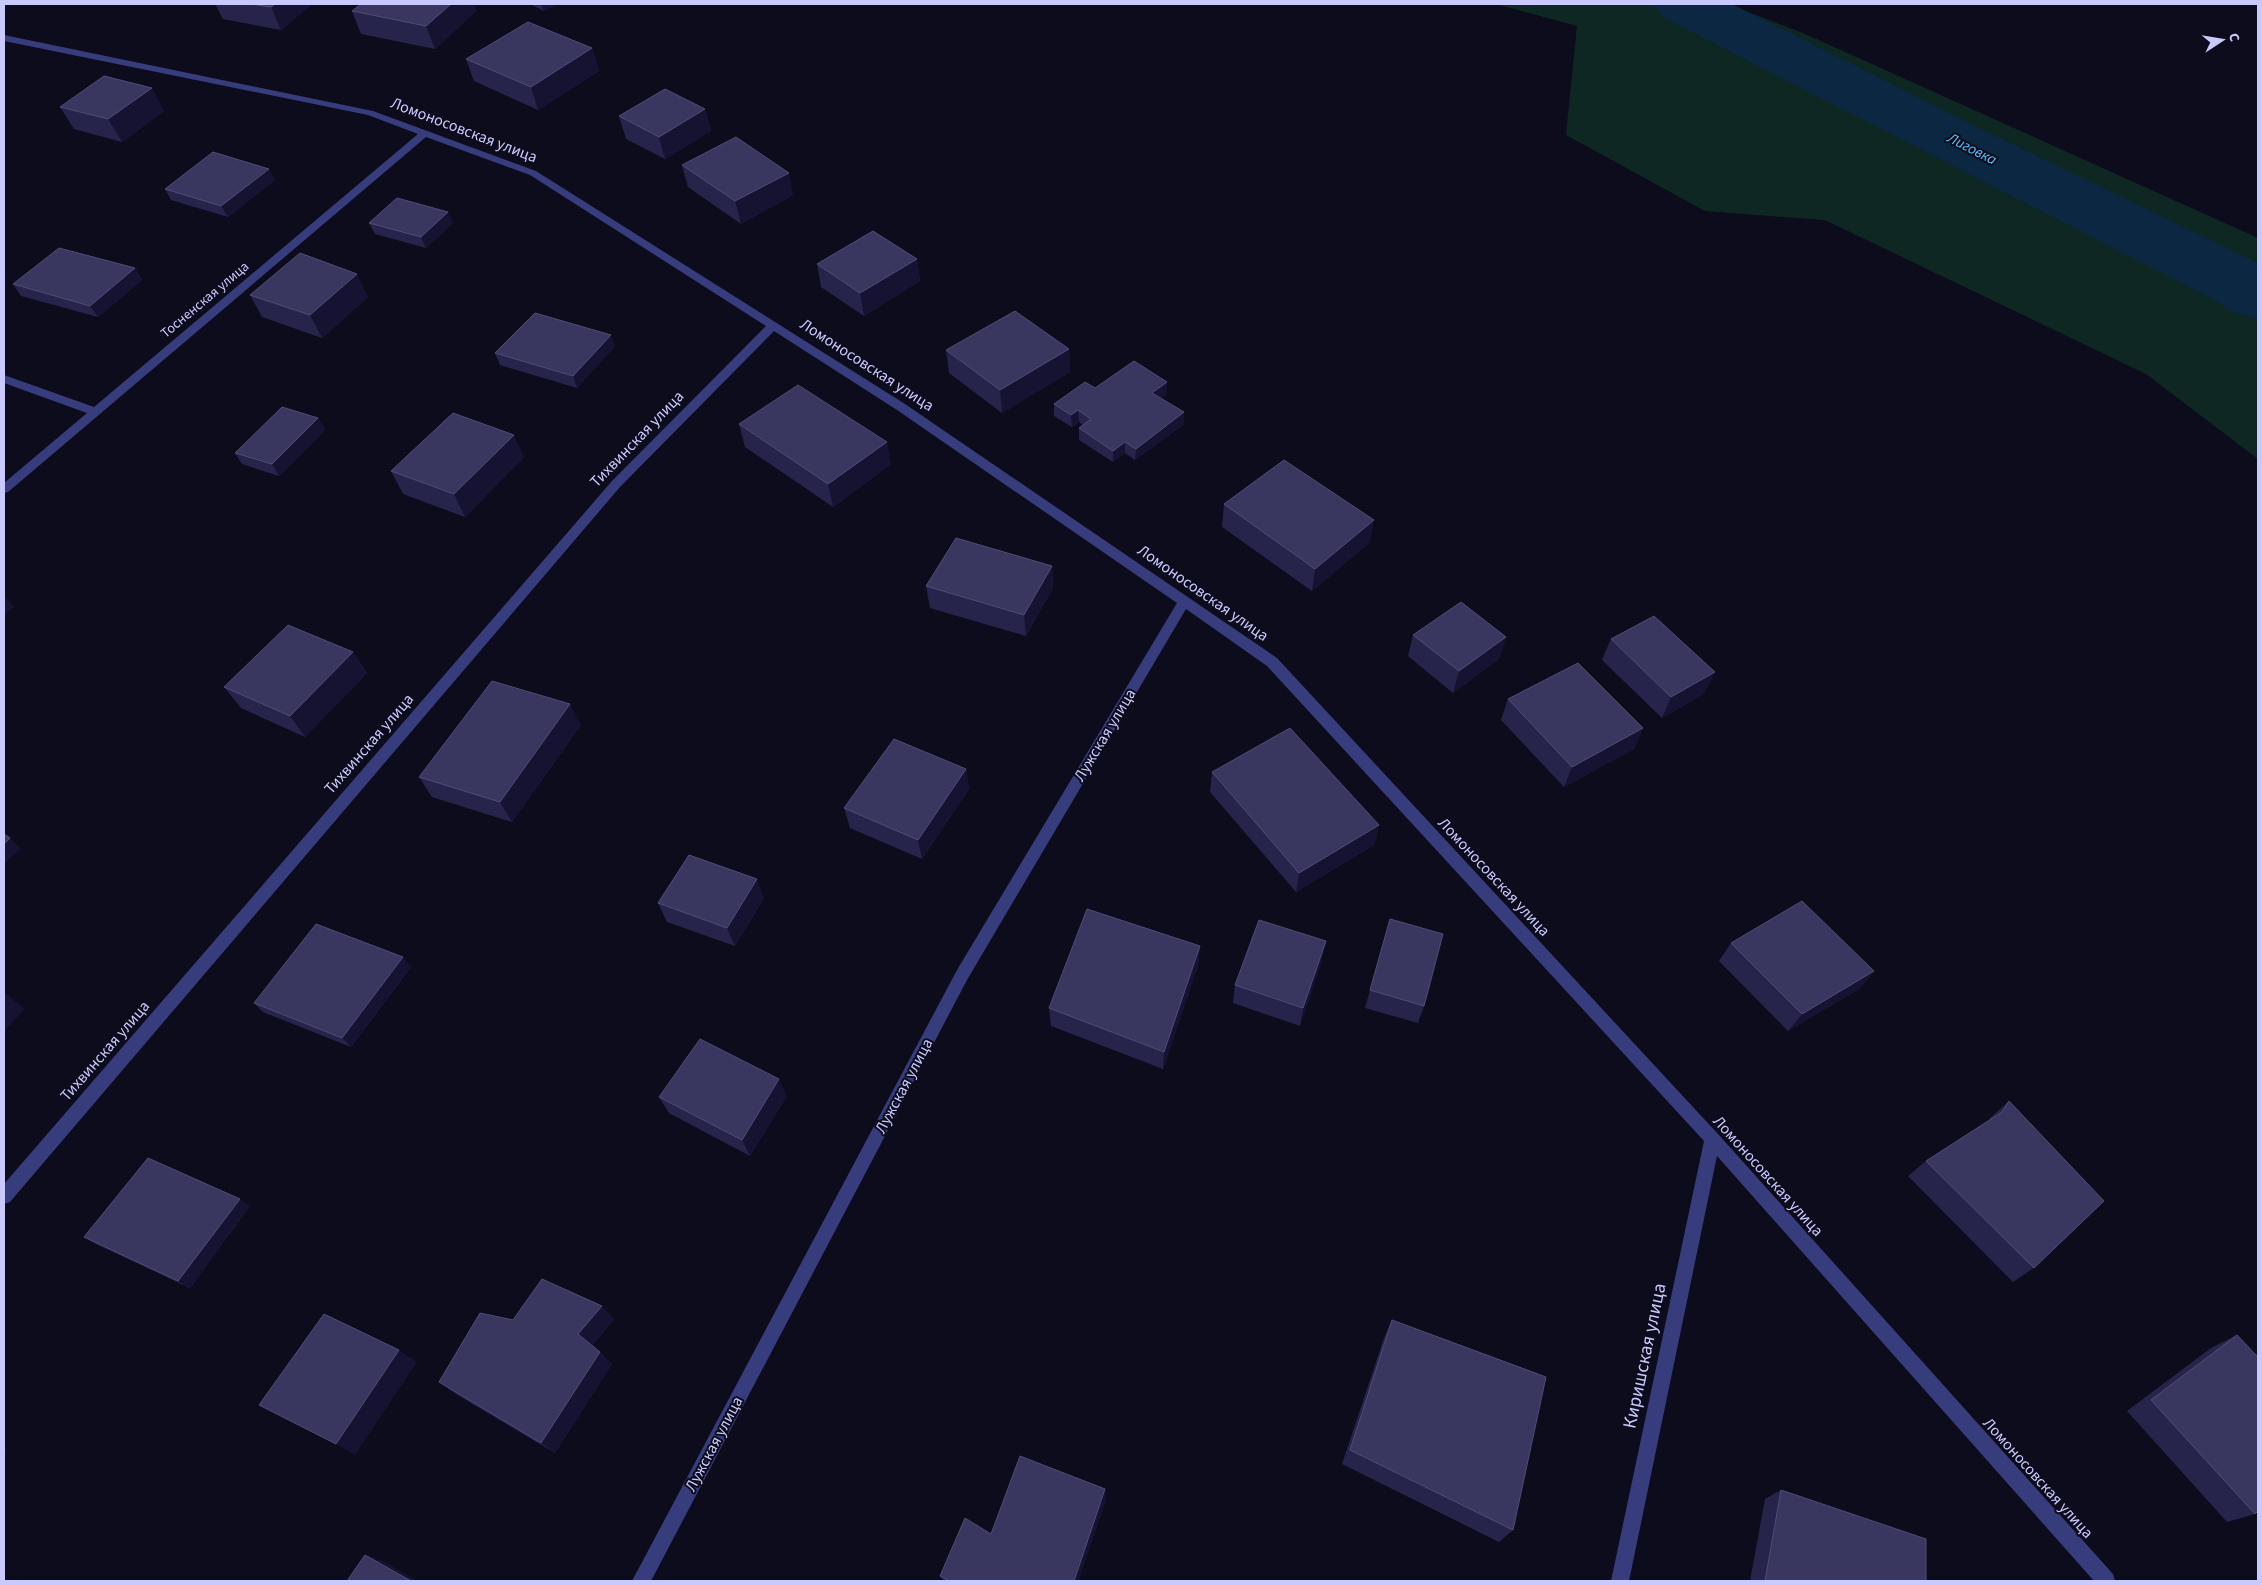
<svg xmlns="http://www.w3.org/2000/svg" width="2262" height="1585" font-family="'Source Sans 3',sans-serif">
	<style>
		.green { fill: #0f2723 }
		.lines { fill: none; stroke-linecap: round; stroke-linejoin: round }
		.river { fill: #0c2741; fill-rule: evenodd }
		.minor { fill: #373c7c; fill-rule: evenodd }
		.wall { fill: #27244b }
		.shaded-wall { fill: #151331 }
		.building { fill: #39365f; stroke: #4f4d78 }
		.labels { text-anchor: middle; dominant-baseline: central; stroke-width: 4; stroke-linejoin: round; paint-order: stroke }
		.far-street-label { font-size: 14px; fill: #c9c9fe; stroke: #0d0c1d }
		.far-water-label { font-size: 15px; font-style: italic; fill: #58c4fd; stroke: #0d0c1d }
		.street-label { font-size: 16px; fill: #c9c9fe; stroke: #0d0c1d }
		.near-street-label { font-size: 19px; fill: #c9c9fe; stroke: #0d0c1d }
	</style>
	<rect width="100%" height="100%" fill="#0d0c1d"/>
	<polygon class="green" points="1496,4 1727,4 1803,33 2258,238 2258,459 2146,374 1825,220 1705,211 1566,135 1577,26"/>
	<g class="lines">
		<polygon class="river" points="1654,4 1732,4 1971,124 2258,263 2258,318 2232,312 2215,300 1663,17"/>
		<polygon class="minor" points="4,35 373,111 536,171 905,404 1277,658 1718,1134 2113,1574 2115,1581 2094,1581 1717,1156 1629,1581 1611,1581 1704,1141 1267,666 1186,609 967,980 651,1581 632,1581 957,970 1177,603 897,410 774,331 620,487 10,1202 4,1204 4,1184 612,481 766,326 530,175 426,137 8,492 4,493 4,483 87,413 4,383 4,375 94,407 418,134 368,115 4,41"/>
	</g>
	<g class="wall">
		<polygon points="215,4 312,4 281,30 223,19"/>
		<polygon points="361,4 473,4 476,11 435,49 361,34 352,11"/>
		<polygon points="530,4 557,4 544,11"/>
		<polygon points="592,48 599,71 538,110 474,81 466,59"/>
		<polygon points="60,107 164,111 122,142 74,129"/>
		<polygon points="705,109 711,131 665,159 626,139 619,116"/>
		<polygon points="682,165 793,195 741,224 688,187"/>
		<polygon points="275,180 228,217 171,200 165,189"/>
		<polygon points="369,223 453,223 426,248 375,234"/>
		<polygon points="917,259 920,281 864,316 821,287 817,264"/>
		<polygon points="135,268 142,280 98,317 21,296 13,284"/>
		<polygon points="250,295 368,297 322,338 262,317"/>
		<polygon points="615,346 577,388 500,365 495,353"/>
		<polygon points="1069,349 1070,372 1002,413 949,373 946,350"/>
		<polygon points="1095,388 1167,393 1161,398 1184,424 1135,460 1125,453 1113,462 1079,440 1079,428 1083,425 1079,422 1072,427 1054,416 1054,404"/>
		<polygon points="318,418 325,430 279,476 242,464 235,453"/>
		<polygon points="739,424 891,464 833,507 745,447"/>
		<polygon points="524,457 465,517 403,494 391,471"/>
		<polygon points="1224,504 1370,542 1312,591 1222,527"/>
		<polygon points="1052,566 1053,588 1026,636 930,608 926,586"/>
		<polygon points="1413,635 1500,658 1453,693 1408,656"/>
		<polygon points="1611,639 1704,694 1662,718 1602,660"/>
		<polygon points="353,652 367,673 305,737 241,708 224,687"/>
		<polygon points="1508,699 1643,728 1634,749 1564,787 1501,720"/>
		<polygon points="581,725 512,822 432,797 419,777"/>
		<polygon points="966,769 969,789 922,859 850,828 844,808"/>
		<polygon points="1212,772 1379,825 1374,845 1296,892 1210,792"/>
		<polygon points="764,898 735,946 667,922 658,903"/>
		<polygon points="1390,919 1424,1006 1418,1023 1365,1008"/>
		<polygon points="1731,943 1874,971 1859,989 1788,1031 1719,961"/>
		<polygon points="1200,946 1198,965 1163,1069 1051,1026 1049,1008"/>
		<polygon points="1322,960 1300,1026 1233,1003 1235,985"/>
		<polygon points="411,967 351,1047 263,1012 254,1003"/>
		<polygon points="787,1096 750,1156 669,1113 659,1097"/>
		<polygon points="2009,1101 2034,1268 2013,1282 1908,1176 1926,1161 1989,1121 1990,1118"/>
		<polygon points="250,1206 190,1288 96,1244 84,1237"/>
		<polygon points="614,1319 592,1346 612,1364 555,1453 456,1394 439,1382 513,1320"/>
		<polygon points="1392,1320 1513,1530 1499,1542 1342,1464 1384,1338"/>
		<polygon points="2237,1335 2255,1514 2227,1522 2127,1411 2211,1348"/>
		<polygon points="1781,1490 1926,1581 1750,1581 1765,1499"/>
		<polygon points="1106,1499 1078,1581 944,1581 940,1576 991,1534"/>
	</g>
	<g class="shaded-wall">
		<polygon points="275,4 312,4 281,30 271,7"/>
		<polygon points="451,4 473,4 476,11 435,49 426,26"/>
		<polygon points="541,4 557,4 544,11"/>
		<polygon points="592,48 599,71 538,110 531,87"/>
		<polygon points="152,88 164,111 122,142 108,119"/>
		<polygon points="705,109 711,131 665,159 659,137"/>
		<polygon points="269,169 275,180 228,217 221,206"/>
		<polygon points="789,173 793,195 741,224 735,201"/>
		<polygon points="448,212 453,223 426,248 421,237"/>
		<polygon points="917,259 920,281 864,316 860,293"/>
		<polygon points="135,268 142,280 98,317 90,306"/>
		<polygon points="357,274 368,297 322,338 310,315"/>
		<polygon points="611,335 615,346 577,388 573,376"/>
		<polygon points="1069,349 1070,372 1002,413 1000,390"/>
		<polygon points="1167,382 1167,393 1152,404 1152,393"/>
		<polygon points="1078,410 1079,422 1072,427 1071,415"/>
		<polygon points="1184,412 1184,424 1135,460 1136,449"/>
		<polygon points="318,418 325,430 279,476 272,464"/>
		<polygon points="514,435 524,457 465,517 454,494"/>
		<polygon points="887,442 891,464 833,507 828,484"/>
		<polygon points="1125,442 1125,453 1113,462 1113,451"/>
		<polygon points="1374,520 1370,542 1312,591 1315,569"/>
		<polygon points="1052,566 1053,588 1026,636 1024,615"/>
		<polygon points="4,595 14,607 4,615"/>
		<polygon points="1506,637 1500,658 1453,693 1459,671"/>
		<polygon points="353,652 367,673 305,737 290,716"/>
		<polygon points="1715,672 1704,694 1662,718 1671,697"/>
		<polygon points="570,704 581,725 512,822 500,802"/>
		<polygon points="1643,728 1634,749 1564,787 1572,767"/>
		<polygon points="966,769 969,789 922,859 918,840"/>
		<polygon points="1379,825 1374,845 1296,892 1299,873"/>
		<polygon points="10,838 21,848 4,864 4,844"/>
		<polygon points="757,879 764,898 735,946 727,928"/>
		<polygon points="1326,941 1322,960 1300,1026 1303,1008"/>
		<polygon points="1200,946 1198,965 1163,1069 1164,1052"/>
		<polygon points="403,957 411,967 351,1047 342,1038"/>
		<polygon points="1874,971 1859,989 1788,1031 1802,1014"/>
		<polygon points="4,992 25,1009 4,1031"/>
		<polygon points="779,1079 787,1096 750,1156 742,1140"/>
		<polygon points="240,1199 250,1206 190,1288 178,1281"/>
		<polygon points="602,1306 614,1319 591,1347 578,1334"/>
		<polygon points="399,1350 417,1362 355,1455 336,1444"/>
		<polygon points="600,1352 612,1364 555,1453 541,1443"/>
		<polygon points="4,1448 7,1449 4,1453"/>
		<polygon points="1105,1489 1106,1499 1078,1581 1074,1581"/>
		<polygon points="365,1555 385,1562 417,1581 411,1581"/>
	</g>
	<g class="building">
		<polygon points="250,4 275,4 271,7"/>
		<polygon points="361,4 451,4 426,26 352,11"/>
		<polygon points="528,22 592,48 531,87 466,59"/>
		<polygon points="104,76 152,88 108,119 60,107"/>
		<polygon points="665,89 705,109 659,137 619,116"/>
		<polygon points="736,137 789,173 735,201 682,165"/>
		<polygon points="213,152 269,169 221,206 165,189"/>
		<polygon points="397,198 448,212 421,237 369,223"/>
		<polygon points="873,231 917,259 860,293 817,264"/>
		<polygon points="59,248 135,268 90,306 13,284"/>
		<polygon points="300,253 357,274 310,315 250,295"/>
		<polygon points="1015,311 1069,349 1000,390 946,350"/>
		<polygon points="535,313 611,335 573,376 495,353"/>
		<polygon points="1134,361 1167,382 1152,393 1184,412 1136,449 1125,442 1113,451 1079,428 1091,419 1078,410 1071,415 1054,404 1085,382 1095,388"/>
		<polygon points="798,385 887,442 828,484 739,424"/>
		<polygon points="282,407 318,418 272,464 235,453"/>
		<polygon points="453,413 514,435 454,494 391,471"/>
		<polygon points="1284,460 1374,520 1315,569 1224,504"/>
		<polygon points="956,538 1052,566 1024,615 926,586"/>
		<polygon points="1461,602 1506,637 1459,671 1413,635"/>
		<polygon points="1654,616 1715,672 1671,697 1611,639"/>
		<polygon points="288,625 353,652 290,716 224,687"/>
		<polygon points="1578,663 1643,728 1572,767 1508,699"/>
		<polygon points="492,681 570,704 500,802 419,777"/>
		<polygon points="1290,728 1379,825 1299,873 1212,772"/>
		<polygon points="894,739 966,769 918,840 844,808"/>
		<polygon points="4,834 10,838 4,844"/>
		<polygon points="689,855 757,879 727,928 658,903"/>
		<polygon points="1802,901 1874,971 1802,1014 1731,943"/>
		<polygon points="1087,909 1200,946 1164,1052 1049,1008"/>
		<polygon points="1390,919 1443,934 1424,1006 1370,990"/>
		<polygon points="1259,920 1326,941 1303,1008 1235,985"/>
		<polygon points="316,924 403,957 342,1038 254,1003"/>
		<polygon points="700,1039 779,1079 742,1140 659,1097"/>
		<polygon points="2009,1101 2104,1201 2034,1268 1926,1161 2002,1112"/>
		<polygon points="148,1158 240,1199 178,1281 84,1237"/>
		<polygon points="542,1279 602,1306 578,1334 600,1352 541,1443 439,1382 480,1313 513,1320"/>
		<polygon points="324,1314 399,1350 336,1444 259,1405"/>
		<polygon points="1392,1320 1546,1377 1513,1530 1350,1450"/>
		<polygon points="2237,1335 2258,1357 2258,1511 2255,1514 2151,1400"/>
		<polygon points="1020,1456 1105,1489 1074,1581 950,1581 940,1576 965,1518 991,1534"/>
		<polygon points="1781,1490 1926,1539 1926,1581 1765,1581"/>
		<polygon points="365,1555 411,1581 347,1581"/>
	</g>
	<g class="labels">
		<g class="far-street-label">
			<text transform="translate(205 300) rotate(-40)">Тосненская улица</text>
		</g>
		<g class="far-water-label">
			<text transform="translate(1972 149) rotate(27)">Лиговка</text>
		</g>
		<g class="street-label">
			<text transform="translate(464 130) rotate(21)">Ломоносовская улица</text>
			<text transform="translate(867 365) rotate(33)">Ломоносовская улица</text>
			<text transform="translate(637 439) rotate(-46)">Тихвинская улица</text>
			<text transform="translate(1203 593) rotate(35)">Ломоносовская улица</text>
			<text transform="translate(1105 735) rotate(-59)">Лужская улица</text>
			<text transform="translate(369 744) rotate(-49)">Тихвинская улица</text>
			<text transform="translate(1494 877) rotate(47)">Ломоносовская улица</text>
			<text transform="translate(105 1051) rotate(-49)">Тихвинская улица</text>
			<text transform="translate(904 1086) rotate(-62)">Лужская улица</text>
			<text transform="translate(1768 1176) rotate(48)">Ломоносовская улица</text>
			<text transform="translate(714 1444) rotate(-62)">Лужская улица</text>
			<text transform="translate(2038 1478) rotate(48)">Ломоносовская улица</text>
		</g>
		<g class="near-street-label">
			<text transform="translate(1645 1356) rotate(-78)">Киришская улица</text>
		</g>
	</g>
	<rect width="2262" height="1585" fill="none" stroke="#c9c9fe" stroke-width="10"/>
	<g transform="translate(2222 40) rotate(78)" stroke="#0d0c1d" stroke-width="4" paint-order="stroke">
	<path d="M0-4L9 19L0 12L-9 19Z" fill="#c9c9fe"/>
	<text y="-8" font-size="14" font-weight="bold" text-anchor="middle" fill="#c9c9fe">С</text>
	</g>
</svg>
